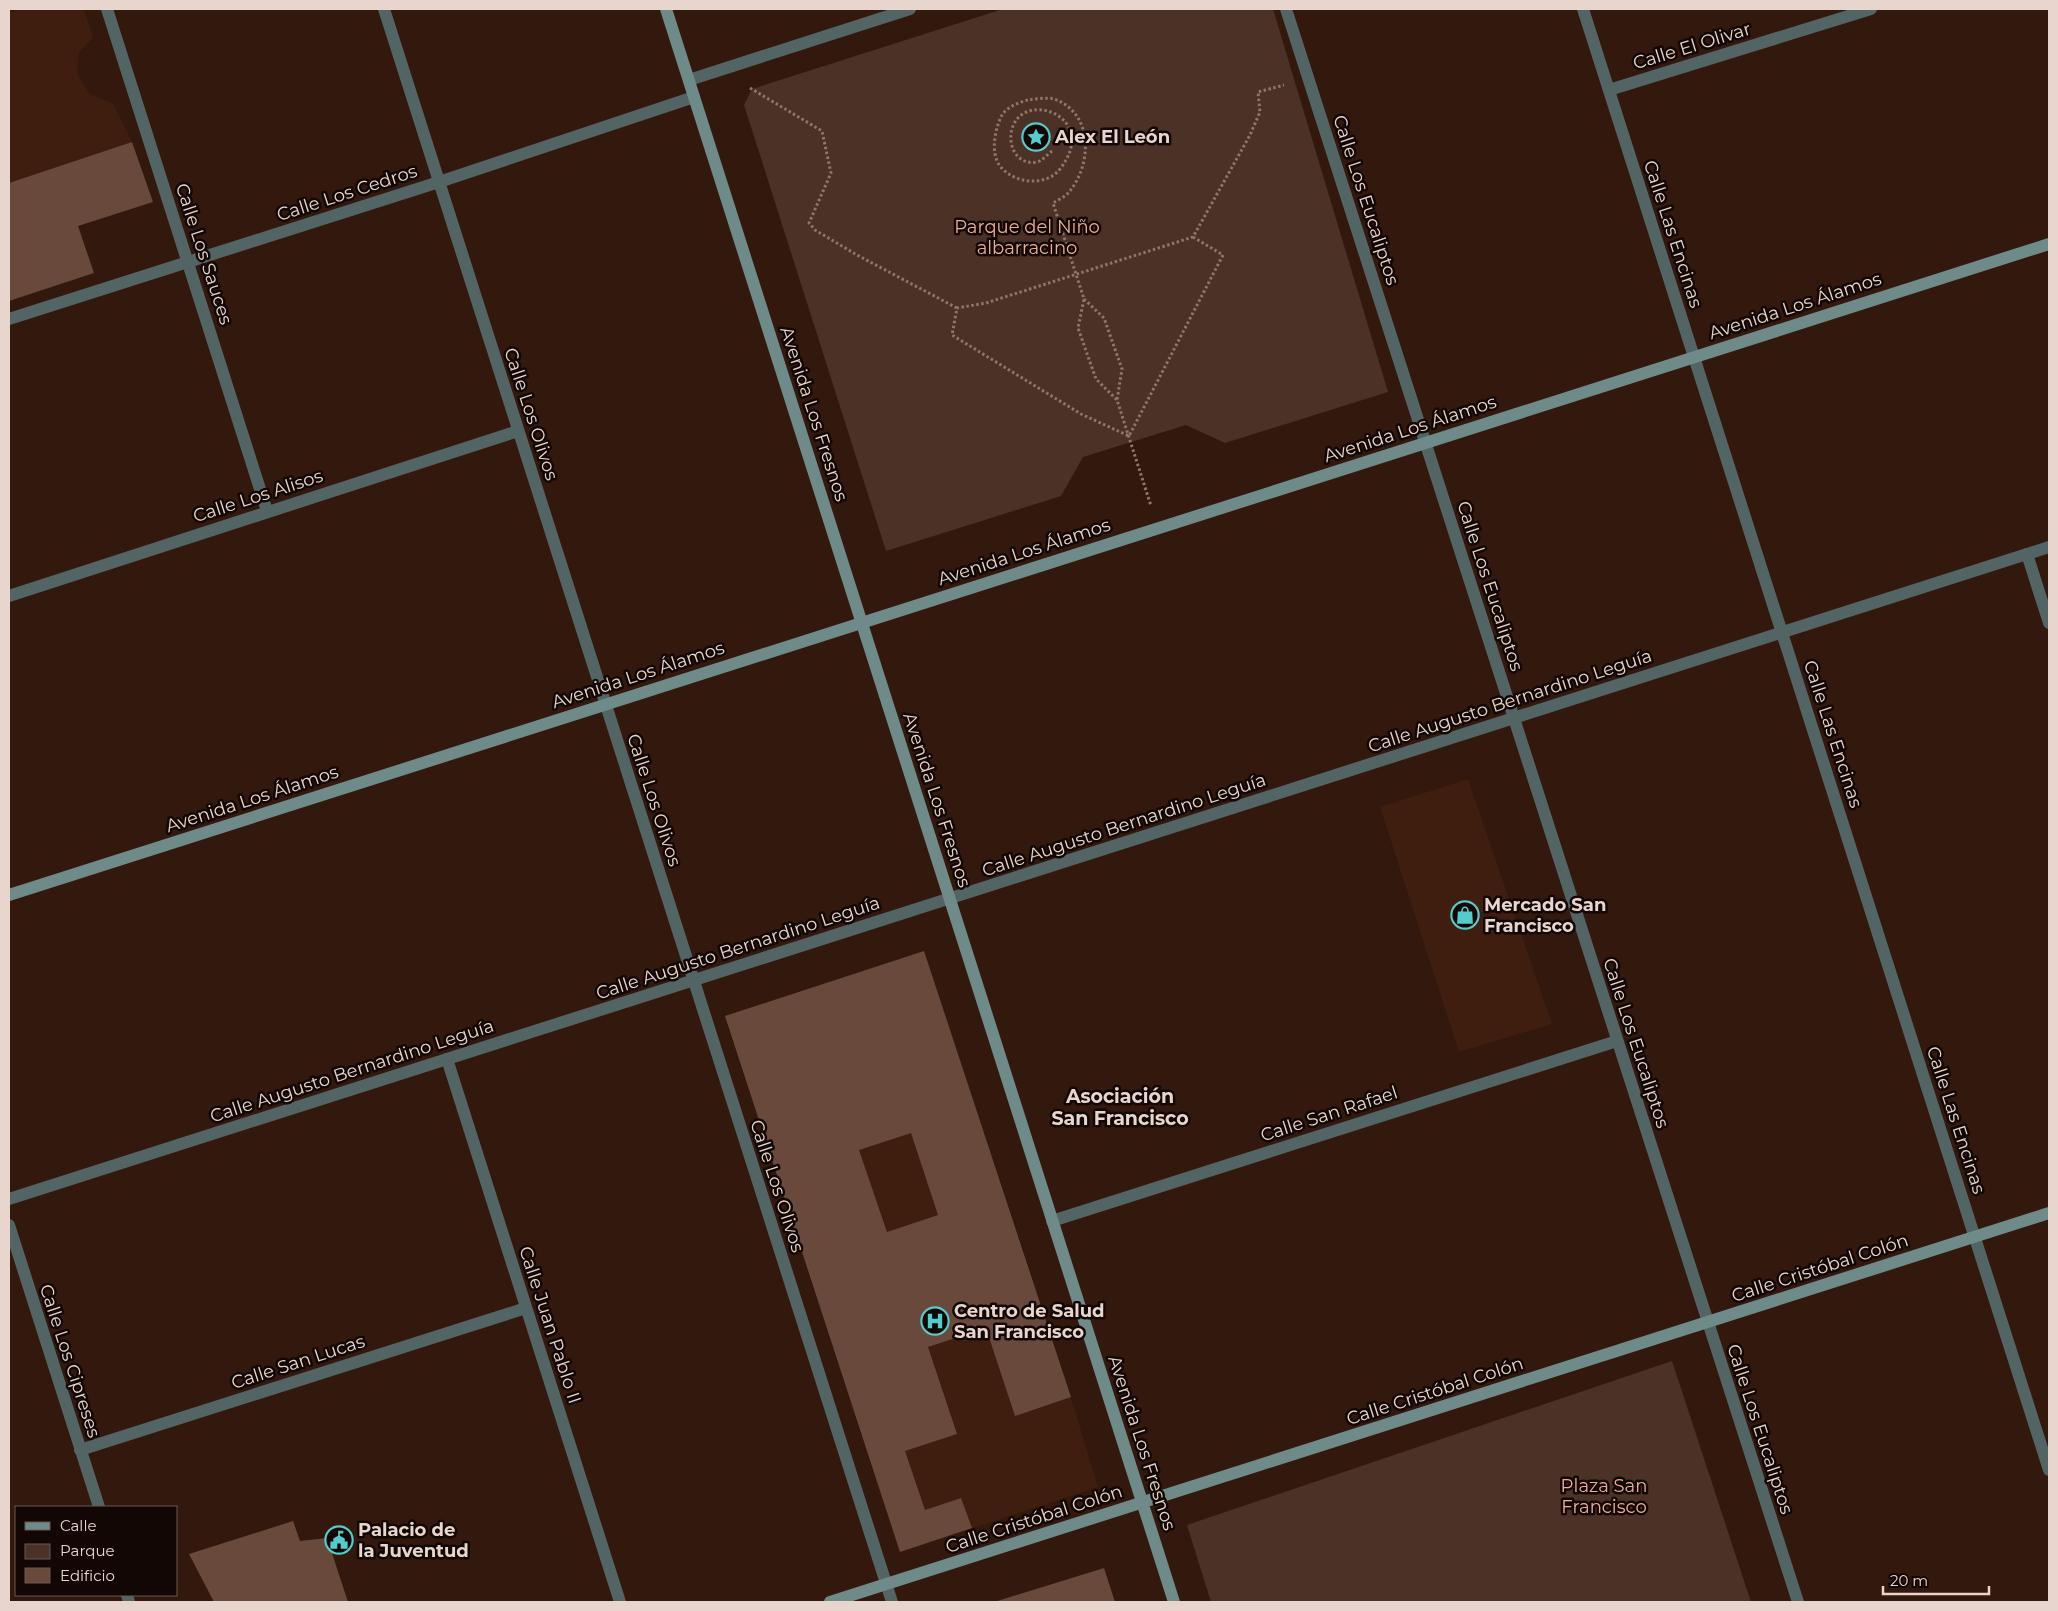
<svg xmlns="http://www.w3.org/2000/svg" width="2058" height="1611" font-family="Montserrat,sans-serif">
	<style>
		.built { fill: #3f1e0f }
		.green { fill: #4b3126 }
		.building { fill: #68493c; fill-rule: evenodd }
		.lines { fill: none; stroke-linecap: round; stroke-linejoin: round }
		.path { stroke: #8d766d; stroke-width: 3; stroke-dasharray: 2.5 2.5; stroke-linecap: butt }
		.street { stroke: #526463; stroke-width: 12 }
		.secondary { stroke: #6e8a89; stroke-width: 12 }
		.labels { text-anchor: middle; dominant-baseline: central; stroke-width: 5; stroke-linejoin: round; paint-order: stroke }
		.street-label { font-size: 18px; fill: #e8d6ce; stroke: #120704 }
		.poi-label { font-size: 18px; font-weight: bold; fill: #e8d6ce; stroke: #120704; text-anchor: start }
		.park-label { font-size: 18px; fill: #edae93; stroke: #120704 }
		.neighbourhood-label { font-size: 19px; font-weight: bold; fill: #e8d6ce; stroke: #120704 }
	</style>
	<rect width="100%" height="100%" fill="#33180d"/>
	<g class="built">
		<polygon points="21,9 84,9 93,38 79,52 77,74 90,94 113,104 132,142 9,183 9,13"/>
		<polygon points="1468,779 1552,1024 1459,1052 1380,807"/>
		<polygon points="924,951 1076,1414 1098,1487 900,1552 725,1016"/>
	</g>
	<g class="green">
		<polygon points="1003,9 1273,9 1388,392 1225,443 1186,425 1083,457 1061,496 886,551 744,105 752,89"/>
		<polygon points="1672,1361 1751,1602 1211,1602 1187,1525"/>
	</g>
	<g class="building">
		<polygon points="132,142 153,202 78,226 94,273 9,301 9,183"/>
		<path d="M924 951 1071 1397 1015 1416 986 1328 928 1347 957 1434 905 1451 925 1510 961 1498 972 1528 900 1552 725 1016ZM911 1133 938 1215 887 1232 859 1150Z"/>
		<polygon points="293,1521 300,1541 327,1538 348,1602 214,1602 189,1554"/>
		<polygon points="1104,1568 1115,1602 994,1602"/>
	</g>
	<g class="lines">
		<g class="path">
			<polyline points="750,88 822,131 831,173 809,223 815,230 857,255 957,308"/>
			<path d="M1052 151C1048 154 1042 161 1037 162 1016 166 1006 143 1013 126 1027 90 1100 118 1060 169 1046 187 1014 184 1000 166 990 153 995 128 1002 115 1007 107 1019 102 1028 100 1036 99 1046 97 1054 99 1094 113 1092 165 1069 192 1065 197 1058 200 1053 203L1084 299 1078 328 1096 379 1117 400"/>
			<polyline points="1193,237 1223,255 1129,436 1081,414 952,335 957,308 986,303 1193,237 1250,135 1260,112 1258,92 1284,85"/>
			<polyline points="1084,299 1104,318 1122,369 1117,400 1151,506"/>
		</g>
		<g class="street">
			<polyline points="107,9 267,511"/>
			<polyline points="384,9 892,1602"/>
			<polyline points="1286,9 1798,1602"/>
			<polyline points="1583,9 2049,1470"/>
			<polyline points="689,80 910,9"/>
			<polyline points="1609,90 1871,9"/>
			<polyline points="9,319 439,182 694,97"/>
			<polyline points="2027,554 2049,623"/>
			<polyline points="9,596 518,431"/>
			<polyline points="447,1059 620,1602"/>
			<polyline points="9,1199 2049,547"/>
			<polyline points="1052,1221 1617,1041"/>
			<polyline points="9,1225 99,1507"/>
			<polyline points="80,1450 526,1308"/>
			<polyline points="127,1595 129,1602"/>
		</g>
		<g class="secondary">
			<polyline points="666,9 1174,1602"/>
			<polyline points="9,895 2049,244"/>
			<polyline points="830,1602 2049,1213"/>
		</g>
	</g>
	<defs>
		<g id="sight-ring" transform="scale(1.4375)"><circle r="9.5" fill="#120704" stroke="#53cdcb" stroke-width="1.5"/><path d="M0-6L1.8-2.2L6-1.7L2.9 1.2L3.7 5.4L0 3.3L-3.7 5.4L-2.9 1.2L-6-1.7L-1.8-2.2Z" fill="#53cdcb"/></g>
		<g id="shop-ring" transform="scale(1.4375)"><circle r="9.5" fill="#120704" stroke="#53cdcb" stroke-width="1.5"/><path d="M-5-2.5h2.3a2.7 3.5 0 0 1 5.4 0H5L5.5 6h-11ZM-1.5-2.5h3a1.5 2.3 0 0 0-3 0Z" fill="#53cdcb"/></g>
		<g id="hospital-ring" transform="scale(1.4375)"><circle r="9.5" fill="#120704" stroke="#53cdcb" stroke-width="1.5"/><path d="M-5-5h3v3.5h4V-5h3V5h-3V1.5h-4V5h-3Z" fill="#53cdcb"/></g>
		<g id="civic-ring" transform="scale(1.4375)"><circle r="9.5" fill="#120704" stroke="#53cdcb" stroke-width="1.5"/><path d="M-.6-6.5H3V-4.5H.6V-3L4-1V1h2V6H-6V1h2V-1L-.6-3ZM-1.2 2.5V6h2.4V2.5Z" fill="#53cdcb"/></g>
	</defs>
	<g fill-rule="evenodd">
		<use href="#sight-ring" x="1036" y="137"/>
		<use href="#shop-ring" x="1465" y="915"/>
		<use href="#hospital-ring" x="935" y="1321"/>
		<use href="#civic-ring" x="339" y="1540"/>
	</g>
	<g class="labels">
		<g class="street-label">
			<text transform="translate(1692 46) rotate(-17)">Calle El Olivar</text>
			<text transform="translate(347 193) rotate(-18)">Calle Los Cedros</text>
			<text transform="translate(1366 200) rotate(72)">Calle Los Eucaliptos</text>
			<text transform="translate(1673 234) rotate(72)">Calle Las Encinas</text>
			<text transform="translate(204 254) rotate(72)">Calle Los Sauces</text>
			<text transform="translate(1795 306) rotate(-18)">Avenida Los Álamos</text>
			<text transform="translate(531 414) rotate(72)">Calle Los Olivos</text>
			<text transform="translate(814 414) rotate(72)">Avenida Los Fresnos</text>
			<text transform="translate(1410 429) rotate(-18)">Avenida Los Álamos</text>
			<text transform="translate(258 496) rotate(-18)">Calle Los Alisos</text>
			<text transform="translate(1024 552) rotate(-18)">Avenida Los Álamos</text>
			<text transform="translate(1490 586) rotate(72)">Calle Los Eucaliptos</text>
			<text transform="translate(638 675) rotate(-18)">Avenida Los Álamos</text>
			<text transform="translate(1510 701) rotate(-18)">Calle Augusto Bernardino Leguía</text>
			<text transform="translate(1833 734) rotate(72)">Calle Las Encinas</text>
			<text transform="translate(252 799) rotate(-18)">Avenida Los Álamos</text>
			<text transform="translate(654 800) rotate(72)">Calle Los Olivos</text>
			<text transform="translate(937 800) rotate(72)">Avenida Los Fresnos</text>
			<text transform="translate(1124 825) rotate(-18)">Calle Augusto Bernardino Leguía</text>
			<text transform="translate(738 948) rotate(-18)">Calle Augusto Bernardino Leguía</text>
			<text transform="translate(1636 1043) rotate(72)">Calle Los Eucaliptos</text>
			<text transform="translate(352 1071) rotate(-18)">Calle Augusto Bernardino Leguía</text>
			<text transform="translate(1329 1114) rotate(-18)">Calle San Rafael</text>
			<text transform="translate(1956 1120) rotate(72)">Calle Las Encinas</text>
			<text transform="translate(777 1186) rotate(72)">Calle Los Olivos</text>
			<text transform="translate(1820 1268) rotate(-18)">Calle Cristóbal Colón</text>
			<text transform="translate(550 1325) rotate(72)">Calle Juan Pablo II</text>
			<text transform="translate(70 1361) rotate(72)">Calle Los Cipreses</text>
			<text transform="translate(298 1362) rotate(-18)">Calle San Lucas</text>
			<text transform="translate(1435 1391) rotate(-18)">Calle Cristóbal Colón</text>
			<text transform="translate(1760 1429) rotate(72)">Calle Los Eucaliptos</text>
			<text transform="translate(1142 1443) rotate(72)">Avenida Los Fresnos</text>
			<text transform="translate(1034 1519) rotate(-18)">Calle Cristóbal Colón</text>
		</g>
		<g class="poi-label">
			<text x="1055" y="137">Alex El León</text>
			<text x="1484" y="905">Mercado San<tspan x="1484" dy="21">Francisco</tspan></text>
			<text x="954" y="1311">Centro de Salud<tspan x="954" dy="21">San Francisco</tspan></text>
			<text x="358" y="1530">Palacio de<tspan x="358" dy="21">la Juventud</tspan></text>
		</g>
		<g class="park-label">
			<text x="1027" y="227">Parque del Niño<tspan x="1027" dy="21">albarracino</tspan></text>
			<text x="1604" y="1486">Plaza San<tspan x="1604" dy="21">Francisco</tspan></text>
		</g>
		<g class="neighbourhood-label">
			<text x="1120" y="1096">Asociación<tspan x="1120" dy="22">San Francisco</tspan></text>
		</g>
	</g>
	<rect width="2058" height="1611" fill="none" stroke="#e8d6ce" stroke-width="20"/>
	<rect x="15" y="1506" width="162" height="90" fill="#120704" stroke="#685a55"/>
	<rect x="25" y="1522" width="25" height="8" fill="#6e8a89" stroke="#685a55"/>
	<text x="60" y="1531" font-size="15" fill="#e8d6ce">Calle</text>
	<rect x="25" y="1544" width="25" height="15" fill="#4b3126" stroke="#685a55"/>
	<text x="60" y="1556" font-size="15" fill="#e8d6ce">Parque</text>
	<rect x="25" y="1568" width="25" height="15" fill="#68493c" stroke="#685a55"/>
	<text x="60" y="1581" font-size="15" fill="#e8d6ce">Edificio</text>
	<path d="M1883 1586v8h106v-8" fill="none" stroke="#e8d6ce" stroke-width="2.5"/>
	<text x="1890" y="1586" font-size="15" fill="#e8d6ce" stroke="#120704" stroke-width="4" paint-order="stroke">20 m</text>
</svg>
